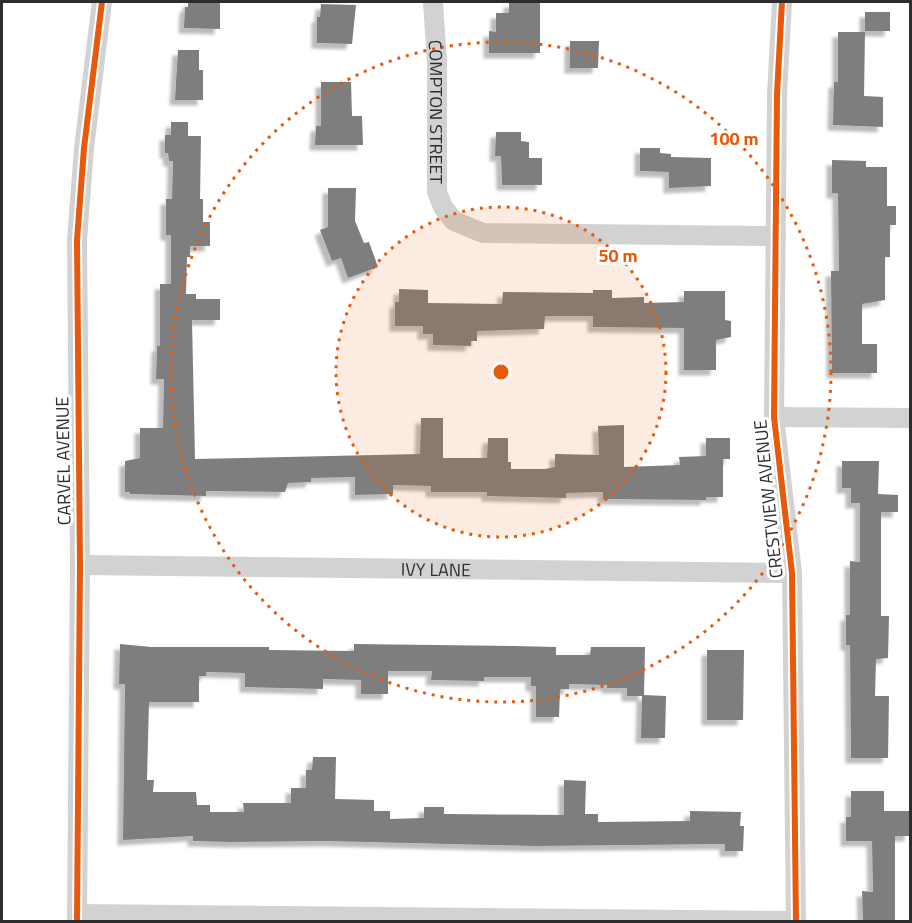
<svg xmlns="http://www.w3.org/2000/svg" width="912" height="923" font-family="'Titillium Web',sans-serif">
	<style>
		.building { fill: #7e7e7e; filter: url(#shadow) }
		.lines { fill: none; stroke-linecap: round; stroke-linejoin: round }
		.street { stroke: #d2d2d2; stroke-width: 20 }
		.cycleway-casing { stroke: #fff; stroke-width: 10 }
		.cycleway { stroke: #e8590c; stroke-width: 6 }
		.ring { fill: none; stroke: #e8590c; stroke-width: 3; stroke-dasharray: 3 6 }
		.labels { text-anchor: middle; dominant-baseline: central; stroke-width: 6; stroke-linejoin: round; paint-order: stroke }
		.street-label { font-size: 18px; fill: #2d2d2d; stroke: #fff }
		.centre { fill: #e8590c; stroke: #fff; stroke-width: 3 }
		.ring-label { font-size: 18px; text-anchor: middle; font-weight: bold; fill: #e8590c; stroke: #fff; stroke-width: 6; stroke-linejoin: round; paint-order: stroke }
	</style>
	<defs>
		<filter id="shadow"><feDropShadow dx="-5.5" dy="5.5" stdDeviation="1.5" flood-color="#0004"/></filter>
	</defs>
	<rect width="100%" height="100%" fill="#fff"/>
	<g class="building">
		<polygon points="188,2 220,2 220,29 184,28 185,7 188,7"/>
		<polygon points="509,2 540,2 540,53 489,53 489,31 496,32 496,13 509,13"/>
		<polygon points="321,4 356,5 352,44 317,43 317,17 320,17"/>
		<rect x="865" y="12" width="25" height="19"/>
		<polygon points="838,32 865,32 864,96 883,97 883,127 833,125 834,82 838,82"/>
		<polygon points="570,41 599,41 598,68 570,68"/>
		<polygon points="178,50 199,50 199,70 203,70 203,100 175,100"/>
		<polygon points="321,82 351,82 352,116 362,116 363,145 315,145 316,126 321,126"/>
		<polygon points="171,122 188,122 188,136 201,136 200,199 203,199 203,222 210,222 210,246 190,246 190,257 187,257 186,294 196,294 196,299 220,299 220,320 192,320 195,459 420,454 421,418 443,418 443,458 487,458 488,438 508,438 508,462 511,462 511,469 545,469 555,467 555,454 599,455 598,426 624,425 624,467 680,465 679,457 706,456 706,438 730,438 730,459 723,459 723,497 706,497 706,500 603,499 603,492 566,493 566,498 487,496 487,492 431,492 431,486 393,485 393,494 355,495 355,477 311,478 311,482 288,483 285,492 206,491 206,496 130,494 130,492 125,492 125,461 140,458 140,428 163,428 164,379 156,379 157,346 160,346 160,284 171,284 171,235 166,235 166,199 172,199 173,161 169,161 168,153 165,153 165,135 171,135"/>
		<polygon points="496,132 521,132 521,141 529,142 529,158 542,158 542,185 502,185 501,156 495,156"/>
		<polygon points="640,148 660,148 660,153 671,154 671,157 711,158 711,186 669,188 669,172 640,171"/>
		<polygon points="832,160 866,161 866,167 887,167 887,206 896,206 896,225 890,225 890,257 885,257 885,300 862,304 862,344 877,344 877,373 832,373 831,271 839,271 838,193 832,193"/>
		<polygon points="328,188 356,188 355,221 364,243 369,242 378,267 348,278 341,258 332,261 320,230 328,227"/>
		<polygon points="399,289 428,290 428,303 502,304 503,292 593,293 593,290 612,290 612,298 644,297 644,303 684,302 684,291 725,291 725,320 731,321 731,337 716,340 716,370 684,370 684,328 593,327 593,316 545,316 544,329 477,331 477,341 471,341 471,346 433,345 433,334 423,334 423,326 395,326 395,302 399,302"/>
		<polygon points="842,461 879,461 878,494 898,495 898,512 881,512 881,616 889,616 888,658 876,659 875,696 889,696 888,758 851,758 850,645 846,645 846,615 850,615 850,561 860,562 860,503 851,503 851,488 842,488"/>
		<polygon points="120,644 151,647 269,647 269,650 354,651 354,644 514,646 556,647 556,655 590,655 591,647 645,647 644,695 666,696 665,738 641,738 642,696 627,696 627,688 607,688 607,685 569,684 569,689 560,689 559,717 536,717 536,686 531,686 531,677 484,677 484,681 431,680 432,671 388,671 388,694 361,694 361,680 323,679 323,689 245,687 245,673 206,672 206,676 199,676 199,702 149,702 147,780 154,780 153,792 196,792 197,805 210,805 210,812 244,812 243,803 291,803 291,788 306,788 306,770 312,770 313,757 336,757 335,799 374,800 374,811 390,811 390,819 424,818 424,807 444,807 444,814 564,815 564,780 586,781 585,814 598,814 598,822 690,821 690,811 741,812 740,826 744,826 743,851 725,851 725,844 535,846 326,841 231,842 193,841 193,836 123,840 125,684 119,684"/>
		<polygon points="707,650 744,650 743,720 707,720"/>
		<polygon points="851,791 884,791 884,811 910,811 910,836 895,836 895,921 863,921 862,891 873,892 872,841 846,841 846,817 851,817"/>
	</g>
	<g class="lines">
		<g class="street">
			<path id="s1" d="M433 2 437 62V192L443 207 454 221 483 233 776 236"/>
			<polyline points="782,2 777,94 774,417 792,573 796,922"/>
			<polyline points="774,417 910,418"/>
			<path id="s2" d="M80 565 792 573"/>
			<polyline points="77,914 796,921"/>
			<polyline points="77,922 80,565 77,240 84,148 102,2"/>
		</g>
		<g class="cycleway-casing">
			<g id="cycleway">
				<polyline points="782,2 777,94 774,417 792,573 796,922"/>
				<polyline points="77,922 80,565 77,240 84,148 102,2"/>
			</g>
		</g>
		<use href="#cycleway" class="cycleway"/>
	</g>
	<circle cx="501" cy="372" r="165" fill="#e8590c" fill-opacity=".12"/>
	<g class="ring">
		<circle cx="501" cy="372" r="165"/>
		<circle cx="501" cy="372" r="330"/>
	</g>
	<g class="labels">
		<g class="street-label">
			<text stroke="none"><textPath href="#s1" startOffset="110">COMPTON STREET</textPath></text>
			<text transform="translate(63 461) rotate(-91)">CARVEL AVENUE</text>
			<text transform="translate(768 499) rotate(-96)">CRESTVIEW AVENUE</text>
			<text stroke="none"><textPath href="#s2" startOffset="356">IVY LANE</textPath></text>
		</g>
	</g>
	<circle cx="501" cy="372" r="9" class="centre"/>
	<g class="ring-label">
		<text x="734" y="145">100 m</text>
		<text x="618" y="262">50 m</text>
	</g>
	<rect width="912" height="923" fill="none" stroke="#2d2d2d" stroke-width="6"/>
</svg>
